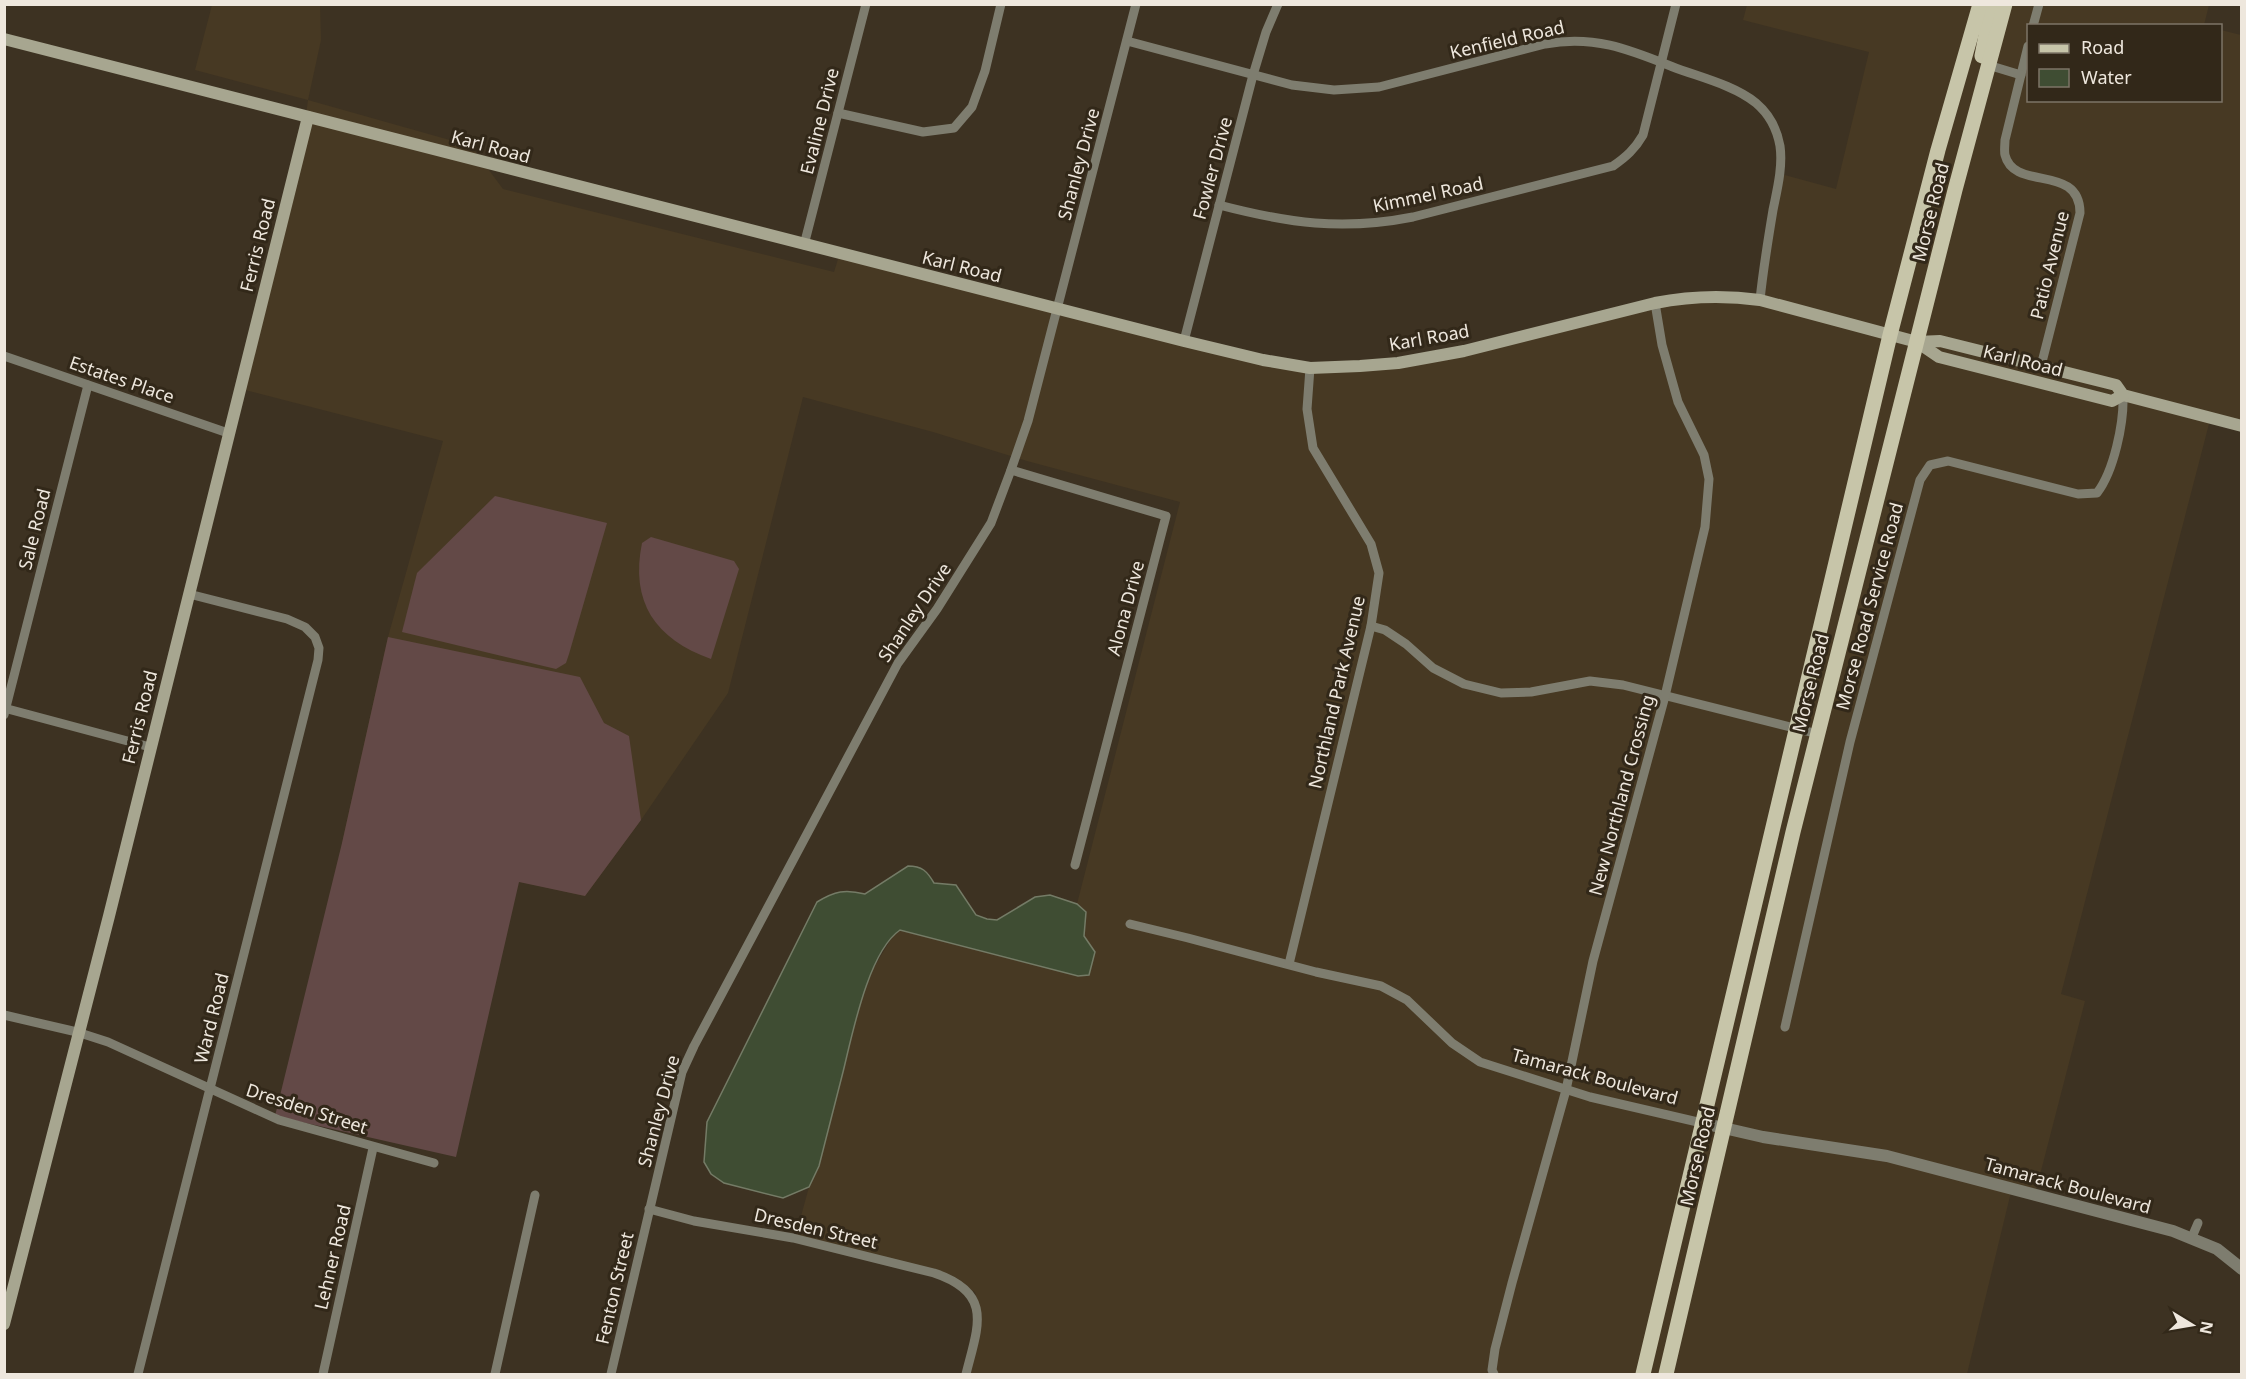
<svg xmlns="http://www.w3.org/2000/svg" width="2246" height="1379" font-family="'Noto Sans',sans-serif">
	<style>
		.built { fill: #473923 }
		.grass { fill: #634947 }
		.water { fill: #3f4d33; stroke: #747b66; stroke-width: 1.5 }
		.lines { fill: none; stroke-linecap: round; stroke-linejoin: round }
		.minor { stroke: #7e7d6f; stroke-width: 9 }
		.tertiary { stroke: #7e7d6f; stroke-width: 12 }
		.secondary { stroke: #a7a690; stroke-width: 12 }
		.primary { stroke: #c7c5a9; stroke-width: 15 }
		.labels { text-anchor: middle; dominant-baseline: central; stroke-width: 6; stroke-linejoin: round; paint-order: stroke }
		.street-label { font-size: 18px; fill: #eee7dd; stroke: #322819 }
	</style>
	<rect width="100%" height="100%" fill="#3d3222"/>
	<polygon class="built" points="212,5 320,5 321,40 308,100 471,146 503,189 834,272 839,256 1229,356 1391,369 1686,298 1763,298 1781,174 1836,189 1869,52 1743,20 1747,5 2209,5 2204,25 2028,26 2028,100 2220,100 2221,30 2241,35 2242,428 2210,420 2061,994 2085,1001 2034,1198 2011,1192 1967,1374 967,1374 981,1314 975,1292 957,1281 795,1238 809,1187 819,1166 861,1000 873,969 894,934 900,930 910,931 1078,976 1095,952 1084,936 1085,912 1077,904 1180,502 1027,461 933,432 803,397 728,693 641,820 585,896 342,843 388,637 443,441 241,389 303,136 308,100 195,70"/>
	<g class="grass">
		<polygon points="495,496 607,523 569,654 566,663 556,669 402,632 417,573"/>
		<path d="M651 537 734 561 739 569 711 659C655 639 630 602 642 543Z"/>
		<polygon points="388,637 580,677 604,723 629,736 641,820 585,896 519,882 456,1157 275,1116 342,843"/>
	</g>
	<path class="water" d="M908 866C922 866 927 871 934 883L956 885 976 915 987 919 997 920 1035 897 1050 895 1077 904 1086 912 1084 936 1095 952 1089 975 1078 976 900 930C868 952 852 1036 843 1072 835 1103 827 1135 819 1166L809 1187 783 1198 724 1183 711 1174 704 1162 707 1122 817 902C835 891 845 889 865 894Z"/>
	<g class="lines">
		<g class="minor">
			<polyline points="2033,26 2039,4"/>
			<path d="M1127 41 1292 85 1334 90 1379 87 1545 44C1594 35 1628 49 1673 67 1699 77 1734 85 1756 103 1769 114 1777 129 1780 146 1783 167 1777 190 1773 210 1768 240 1763 270 1760 300"/>
			<path d="M2028 46 2005 140C2005 144 2004 151 2005 155 2014 192 2080 163 2080 213L2041 366"/>
			<polyline points="1988,65 2021,75"/>
			<polyline points="838,113 923,132 954,128 972,107 985,71 1001,4"/>
			<path d="M1219 205C1288 223 1342 231 1413 217L1613 166C1626 157 1635 149 1643 135L1676 4"/>
			<polyline points="804,245 866,4"/>
			<polyline points="1184,341 1253,75 1266,32 1278,4"/>
			<polyline points="4,356 228,433"/>
			<polyline points="1011,470 1166,516 1075,865"/>
			<polyline points="1371,626 1385,630 1406,644 1433,668 1464,684 1501,693 1531,692 1590,681 1623,685 1818,734"/>
			<polyline points="4,708 150,747"/>
			<polyline points="4,715 88,385"/>
			<polyline points="1130,924 1188,938 1316,972 1381,986 1407,1000 1452,1043 1480,1062 1590,1097 1702,1123"/>
			<polyline points="1289,964 1371,626 1379,573 1371,544 1313,448 1307,409 1310,368"/>
			<polyline points="4,1015 77,1032 108,1042 279,1120 434,1163"/>
			<path d="M1785 1027 1850 742 1920 480 1930 465 1948 461 2078 494 2097 493C2114 471 2124 423 2123 395"/>
			<path d="M649 1209 694 1221 793 1238 934 1273C994 1293 978 1326 966 1374"/>
			<polyline points="2192,1237 2198,1223"/>
			<polyline points="138,1374 318,660 319,648 315,637 305,627 287,619 189,594"/>
			<polyline points="323,1374 373,1148"/>
			<polyline points="495,1374 535,1195"/>
			<polyline points="611,1374 682,1072 694,1046 898,663 937,609 991,523 1011,470 1028,421 1136,4"/>
			<polyline points="1494,1374 1492,1370 1495,1349 1512,1283 1566,1090 1593,961 1665,696 1705,527 1709,479 1704,455 1678,402 1662,345 1655,303"/>
		</g>
		<polyline class="tertiary" points="1702,1123 1763,1137 1887,1156 2173,1231 2217,1249 2242,1269"/>
		<g class="secondary">
			<path d="M4 39 1184 341 1263 360 1310 368 1360 366 1398 363 1464 351 1655 303C1690 296 1724 295 1760 300L1917 342 1940 341 2116 385 2123 395 2242 426"/>
			<polyline points="1917,342 1939,357 2112,401 2123,395"/>
			<polyline points="4,1324 109,916 308,117"/>
		</g>
		<g class="primary">
			<polyline points="1982,56 1992,4"/>
			<polyline points="1643,1374 1890,335 1938,150 1980,4"/>
			<polyline points="1666,1374 1793,832 1955,190 2005,4"/>
		</g>
	</g>
	<g class="labels">
		<g class="street-label">
			<text transform="translate(1507 39) rotate(-13)">Kenfield Road</text>
			<text transform="translate(819 121) rotate(-76)">Evaline Drive</text>
			<text transform="translate(491 146) rotate(15)">Karl Road</text>
			<text transform="translate(1078 164) rotate(-75)">Shanley Drive</text>
			<text transform="translate(1212 168) rotate(-75)">Fowler Drive</text>
			<text transform="translate(1428 194) rotate(-12)">Kimmel Road</text>
			<text transform="translate(1930 212) rotate(-76)">Morse Road</text>
			<text transform="translate(257 245) rotate(-76)">Ferris Road</text>
			<text transform="translate(2049 265) rotate(-76)">Patio Avenue</text>
			<text transform="translate(962 266) rotate(14)">Karl Road</text>
			<text transform="translate(1429 337) rotate(-10)">Karl Road</text>
			<text transform="translate(2023 360) rotate(14)">Karl Road</text>
			<text transform="translate(122 379) rotate(19)">Estates Place</text>
			<text transform="translate(34 529) rotate(-76)">Sale Road</text>
			<text transform="translate(1869 606) rotate(-75)">Morse Road Service Road</text>
			<text transform="translate(1125 608) rotate(-75)">Alona Drive</text>
			<text transform="translate(914 612) rotate(-56)">Shanley Drive</text>
			<text transform="translate(1810 683) rotate(-76)">Morse Road</text>
			<text transform="translate(1336 692) rotate(-77)">Northland Park Avenue</text>
			<text transform="translate(139 717) rotate(-76)">Ferris Road</text>
			<text transform="translate(1621 795) rotate(-75)">New Northland Crossing</text>
			<text transform="translate(211 1018) rotate(-76)">Ward Road</text>
			<text transform="translate(1595 1076) rotate(15)">Tamarack Boulevard</text>
			<text transform="translate(307 1108) rotate(18)">Dresden Street</text>
			<text transform="translate(658 1111) rotate(-75)">Shanley Drive</text>
			<text transform="translate(1697 1156) rotate(-77)">Morse Road</text>
			<text transform="translate(2068 1185) rotate(15)">Tamarack Boulevard</text>
			<text transform="translate(816 1228) rotate(13)">Dresden Street</text>
			<text transform="translate(332 1257) rotate(-77)">Lehner Road</text>
			<text transform="translate(614 1288) rotate(-77)">Fenton Street</text>
		</g>
	</g>
	<rect width="2246" height="1379" fill="none" stroke="#eee7dd" stroke-width="12"/>
	<rect x="2027" y="24" width="195" height="78" fill="#322819" stroke="#7d7467" stroke-width="1.5"/>
	<rect x="2039" y="44" width="30" height="9" fill="#c7c5a9" stroke="#7d7467" stroke-width="1.5"/>
	<text x="2081" y="54" font-size="18" fill="#eee7dd">Road</text>
	<rect x="2039" y="69" width="30" height="18" fill="#3f4d33" stroke="#7d7467" stroke-width="1.5"/>
	<text x="2081" y="84" font-size="18" fill="#eee7dd">Water</text>
	<g transform="translate(2192 1325) rotate(101)" stroke="#322819" stroke-width="4.5" paint-order="stroke">
	<path d="M0-4.5L10 22L0 15L-10 22Z" fill="#eee7dd"/>
	<text y="-9" font-size="16" font-weight="bold" text-anchor="middle" fill="#eee7dd">N</text>
	</g>
</svg>
